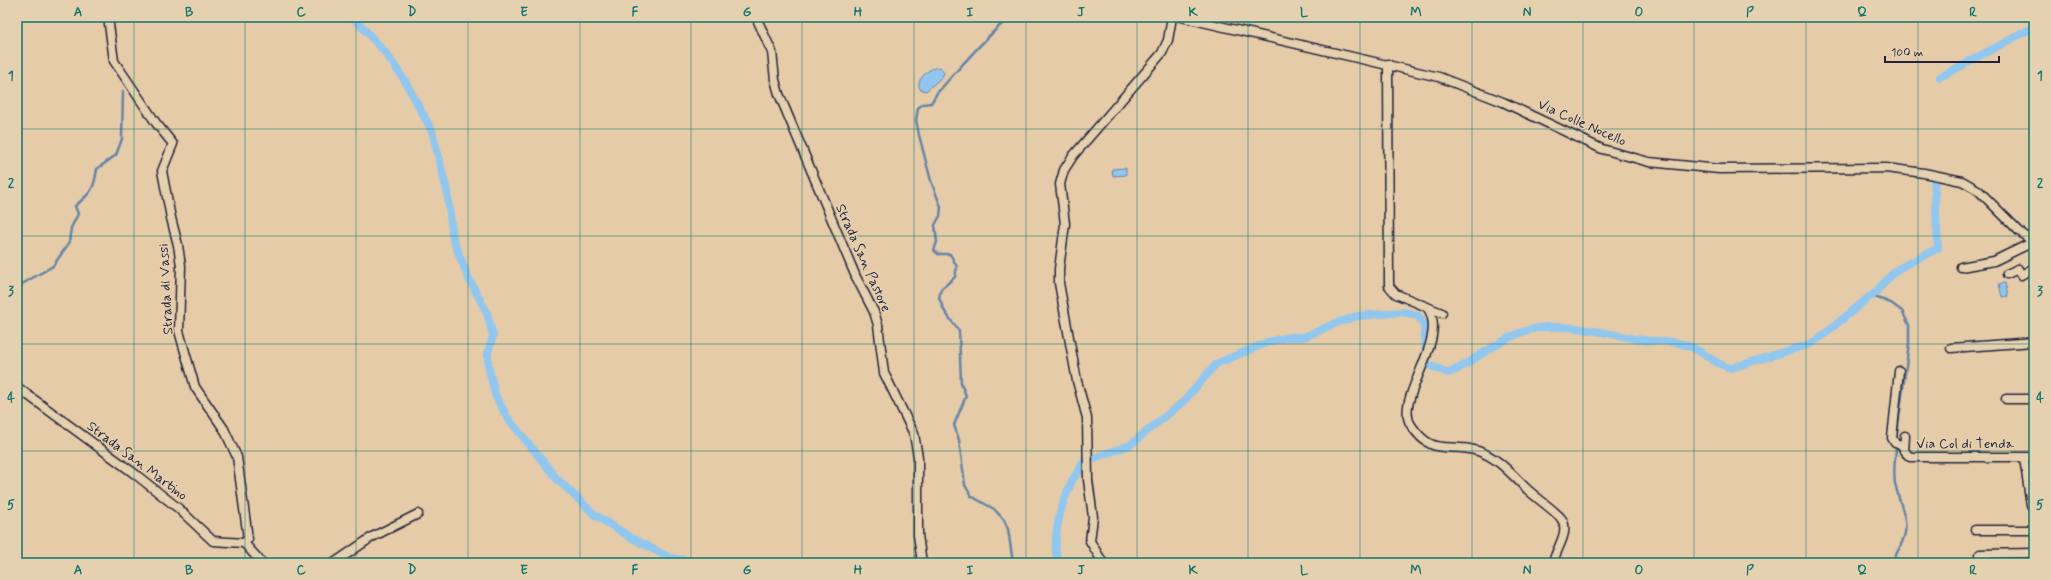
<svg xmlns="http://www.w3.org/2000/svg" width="2051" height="580" font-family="Mynerve,sans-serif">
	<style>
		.water { fill: #91c7ef; stroke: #6585a7 }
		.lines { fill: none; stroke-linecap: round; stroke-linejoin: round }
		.stream { stroke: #6585a7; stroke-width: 2.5 }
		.canal { stroke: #91c7ef; stroke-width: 8 }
		.street-casing { stroke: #22223b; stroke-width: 11 }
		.street { stroke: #e5d1af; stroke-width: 8 }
		.grid { fill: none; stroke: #0f766e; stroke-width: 1; stroke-opacity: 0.55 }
		.labels { text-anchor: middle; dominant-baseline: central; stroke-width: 3; stroke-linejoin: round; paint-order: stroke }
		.street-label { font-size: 14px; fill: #22223b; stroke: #e5d1af }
		.neatline { fill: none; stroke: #0f766e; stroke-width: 1.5 }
		.grid-label { font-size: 13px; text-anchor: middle; font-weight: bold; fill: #0f766e }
	</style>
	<rect width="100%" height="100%" fill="#e6cba8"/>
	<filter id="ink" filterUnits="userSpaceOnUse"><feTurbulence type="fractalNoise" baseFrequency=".025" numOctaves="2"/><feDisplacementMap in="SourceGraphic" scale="8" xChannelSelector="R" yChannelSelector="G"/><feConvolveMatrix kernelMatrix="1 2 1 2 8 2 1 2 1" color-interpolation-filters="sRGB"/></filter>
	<g filter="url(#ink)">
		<g class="water">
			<path d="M940 67 944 73 942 77 926 91 920 89C915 79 930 67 940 67Z"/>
			<polygon points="1126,168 1126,175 1113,176 1112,169"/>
			<polygon points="2005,283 2008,296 2002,297 1999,284"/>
		</g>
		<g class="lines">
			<g class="stream">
				<path d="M1012 17C997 23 951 78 937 93L931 103 923 104 918 108 916 120 919 135 931 181 941 207 940 216 935 225 937 242 934 250 938 254H950L957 267 955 277 941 289 939 298 945 312 959 331 961 383 966 396 954 425 959 440 965 485 971 496 994 509 1004 520 1008 529 1013 563"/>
				<path d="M17 287 53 266 69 243 71 228 78 214 75 206C91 193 94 190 97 169L116 155 122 139 123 91"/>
				<polyline points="1872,296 1891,303 1902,311 1909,325 1909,343 1896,441"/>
				<path d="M1891 563C1915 525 1904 522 1895 483 1893 472 1895 460 1896 449"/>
			</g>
			<g class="canal">
				<polyline points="353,17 385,52 405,81 432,131 447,191 453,239 468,277 487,313 493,336 488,352 488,364 495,395 507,417 557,479 595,515 630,537 670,558 704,563"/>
				<polyline points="1940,77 2034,27"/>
				<path d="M1058 563C1051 538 1061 504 1072 481 1076 474 1081 470 1083 462L1130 445 1184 401 1216 364 1268 342 1289 337H1304L1339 322 1358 316 1403 312 1417 315 1424 324 1426 350 1422 362 1448 373C1462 369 1472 359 1485 352 1497 344 1511 336 1525 331 1557 319 1610 335 1643 340 1658 342 1677 340 1691 347 1706 353 1715 365 1731 368L1810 344 1821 337 1869 297 1872 296 1896 270 1938 248 1934 179"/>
			</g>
			<g class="street-casing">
				<g id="street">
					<polyline points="108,17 114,61 156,123 173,144 162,171 171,218 178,245 181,266 179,331 195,387 224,429 237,457 247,531 248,539 244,543"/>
					<polyline points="756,17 772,52 775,80 779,94 856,277 874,312 878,325 884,373 914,434 918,457 918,535 922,563"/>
					<polyline points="1181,17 1439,77 1503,102 1602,149 1649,162 1719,169 1886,168 1924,173 1962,181 1978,190 2019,231 2034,243"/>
					<path d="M1388 64 1389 286 1396 294 1427 307C1451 339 1393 399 1411 425 1433 458 1448 442 1478 451 1499 458 1512 475 1528 490 1538 499 1550 507 1560 517 1572 530 1556 548 1553 563"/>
					<polyline points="1961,267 1994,261 2033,242"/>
					<polyline points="2007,274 2018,269 2021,275 2034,268"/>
					<polyline points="1427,307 1442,313"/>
					<polyline points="1951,348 2034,342"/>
					<polyline points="1899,371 1892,438 1895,443 1904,446"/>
					<polyline points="17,387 135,474 178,508 213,541 244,543"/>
					<polyline points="2006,399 2034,399"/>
					<polyline points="1905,436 1904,451 1910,457 2034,457"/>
					<polyline points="2024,458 2031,505"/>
					<polyline points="1975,530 2034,530"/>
					<polyline points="244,543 262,563"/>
					<polyline points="1980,554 2034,553"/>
					<polyline points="334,563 372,537 418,514"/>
					<polyline points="1103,563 1090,541 1093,517 1088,480 1087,418 1077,381 1059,283 1059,269 1065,224 1060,184 1064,170 1073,156 1162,53 1168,40 1172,17"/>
				</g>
			</g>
			<use href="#street" class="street"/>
		</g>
	</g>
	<path class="grid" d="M134 17V563M245 17V563M356 17V563M468 17V563M580 17V563M691 17V563M802 17V563M914 17V563M1026 17V563M1137 17V563M1248 17V563M1360 17V563M1472 17V563M1583 17V563M1694 17V563M1806 17V563M1918 17V563M17 129H2034M17 236H2034M17 344H2034M17 451H2034"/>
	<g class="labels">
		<g class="street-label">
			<text transform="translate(1582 123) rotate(24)">Via Colle Nocello</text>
			<text transform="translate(863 258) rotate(66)">Strada San Pastore</text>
			<text transform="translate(166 289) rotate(-93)">Strada di Vassi</text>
			<text x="1965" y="444">Via Col di Tenda</text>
			<text transform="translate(137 461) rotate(37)">Strada San Martino</text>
		</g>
	</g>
	<rect width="2051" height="580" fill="none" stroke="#e5d1af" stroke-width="44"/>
	<path d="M1885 56v6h114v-6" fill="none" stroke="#22223b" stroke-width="2"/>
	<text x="1891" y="56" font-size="12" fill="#22223b" stroke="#e5d1af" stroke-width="3" paint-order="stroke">100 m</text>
	<rect x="22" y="22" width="2007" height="536" class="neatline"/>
	<g class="grid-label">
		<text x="78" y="16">A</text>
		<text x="189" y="16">B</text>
		<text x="301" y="16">C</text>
		<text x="412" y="16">D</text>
		<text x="524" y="16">E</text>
		<text x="635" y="16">F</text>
		<text x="747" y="16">G</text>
		<text x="858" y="16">H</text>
		<text x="970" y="16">I</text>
		<text x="1081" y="16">J</text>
		<text x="1193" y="16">K</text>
		<text x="1304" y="16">L</text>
		<text x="1416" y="16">M</text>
		<text x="1527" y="16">N</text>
		<text x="1639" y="16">O</text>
		<text x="1750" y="16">P</text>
		<text x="1862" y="16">Q</text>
		<text x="1973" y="16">R</text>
		<text x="11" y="80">1</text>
		<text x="2040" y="80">1</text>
		<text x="11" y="187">2</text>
		<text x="2040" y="187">2</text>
		<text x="11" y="295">3</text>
		<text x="2040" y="295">3</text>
		<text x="11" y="402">4</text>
		<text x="2040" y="402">4</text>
		<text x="11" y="509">5</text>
		<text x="2040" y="509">5</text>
		<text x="78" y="574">A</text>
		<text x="189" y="574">B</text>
		<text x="301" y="574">C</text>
		<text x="412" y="574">D</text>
		<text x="524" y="574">E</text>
		<text x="635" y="574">F</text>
		<text x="747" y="574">G</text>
		<text x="858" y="574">H</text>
		<text x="970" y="574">I</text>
		<text x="1081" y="574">J</text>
		<text x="1193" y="574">K</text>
		<text x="1304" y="574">L</text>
		<text x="1416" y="574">M</text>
		<text x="1527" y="574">N</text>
		<text x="1639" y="574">O</text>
		<text x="1750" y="574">P</text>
		<text x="1862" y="574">Q</text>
		<text x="1973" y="574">R</text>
	</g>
</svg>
